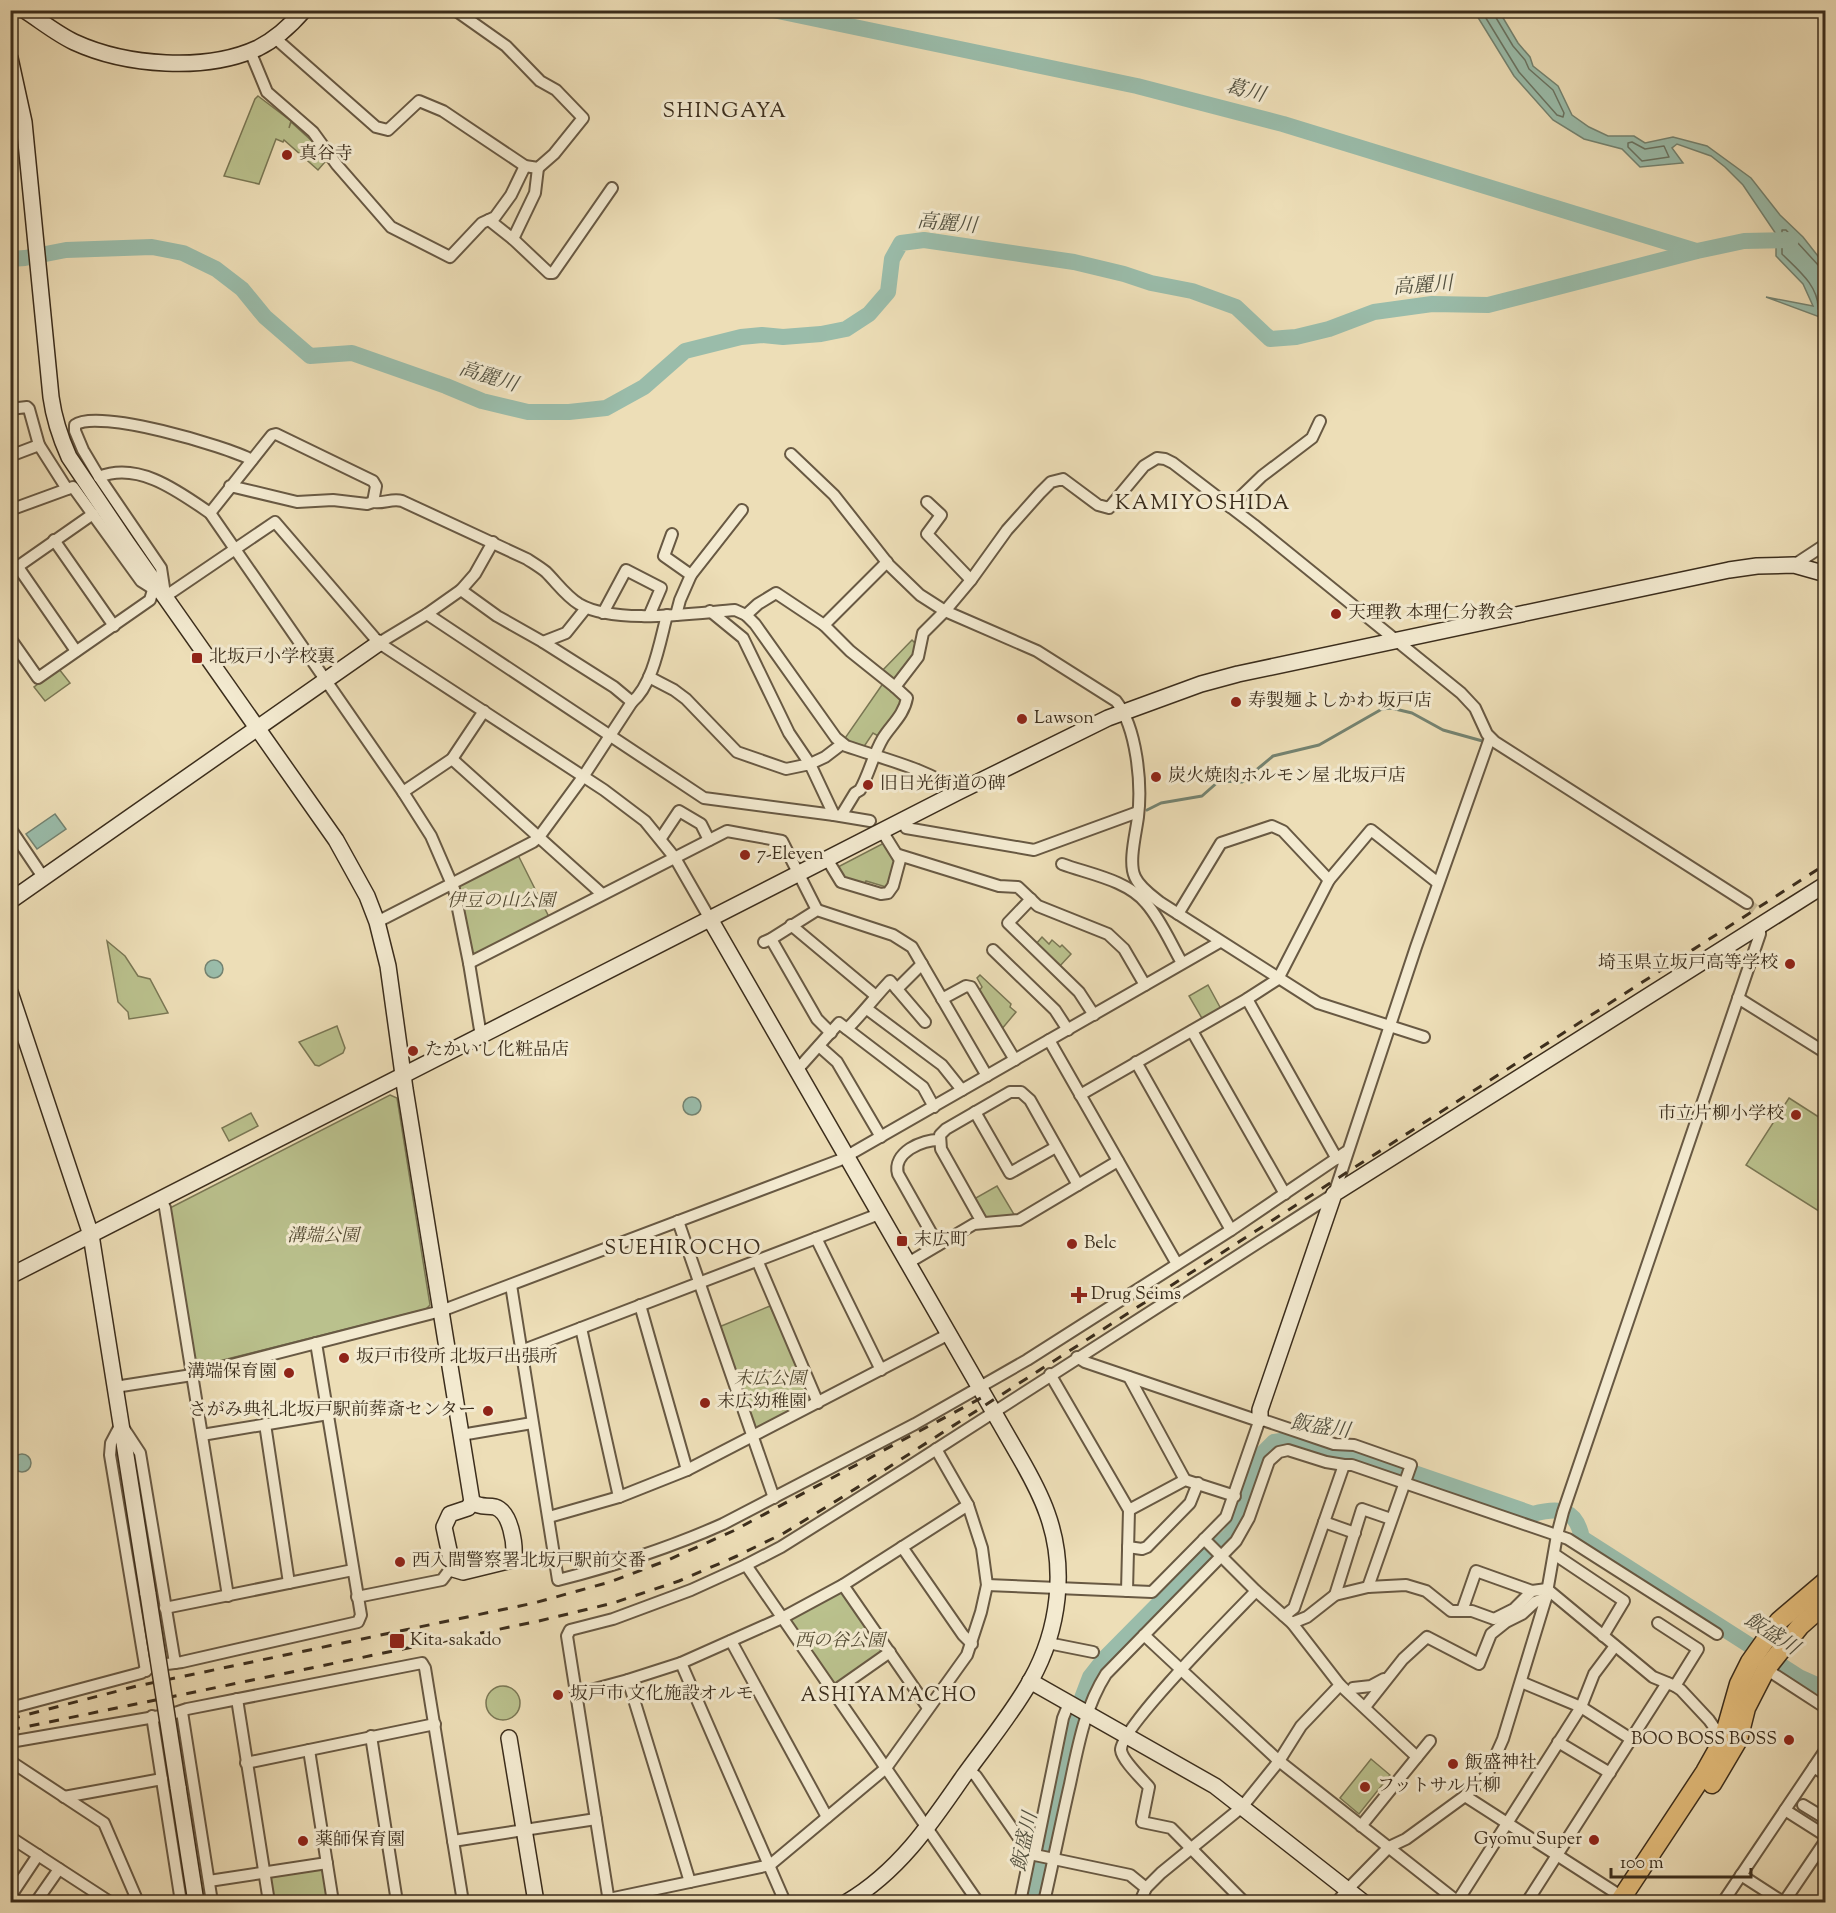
<svg xmlns="http://www.w3.org/2000/svg" width="1836" height="1913" font-family="'Sorts Mill Goudy','Noto Serif JP',serif">
	<style>
		.green { fill: #bac18d; stroke: #7a7754; stroke-width: 1.5 }
		.water { fill: #9abcaa; stroke: #748371; stroke-width: 1.5 }
		.lines { fill: none; stroke-linecap: round; stroke-linejoin: round }
		.shore { stroke: #6a7463; stroke-width: 1.5 }
		.stream { stroke: #748371; stroke-width: 3 }
		.river { stroke: #9abcaa; stroke-width: 16 }
		.street-tunnel { stroke: #c9bb98; stroke-width: 10; stroke-dasharray: 10 5; stroke-linecap: butt }
		.street-casing { stroke: #685943; stroke-width: 14 }
		.secondary-casing { stroke: #3b2d1c; stroke-width: 18 }
		.highway-casing { stroke: #3b2d1c; stroke-width: 21 }
		.street { stroke: #f3ead0; stroke-width: 10 }
		.secondary { stroke: #f3ead0; stroke-width: 15 }
		.highway { stroke: #e6bf7c; stroke-width: 18 }
		.rail { stroke: #3b2d1c; stroke-width: 3; stroke-dasharray: 10 10; stroke-linecap: butt }
		.secondary-bridge-casing { stroke: #3b2d1c; stroke-width: 18; stroke-linecap: butt }
		.secondary-bridge { stroke: #f3ead0; stroke-width: 15 }
		.poi-dot { fill: #8f2418; stroke: #f3ead0; stroke-width: 2 }
		.labels { text-anchor: middle; dominant-baseline: central; stroke-width: 6; stroke-linejoin: round; paint-order: stroke }
		.poi-label { font-size: 18px; fill: #3b2d1c; stroke: #f3ead0; text-anchor: start }
		.park-label { font-size: 18px; font-style: italic; fill: #544b33; stroke: #f3ead0 }
		.water-label { font-size: 20px; font-style: italic; fill: #535140; stroke: #f3ead0 }
		.neighbourhood-label { font-size: 20px; letter-spacing: 1.5px; fill: #3b2d1c; stroke: #f3ead0 }
		.quarter-label { font-size: 21px; letter-spacing: 1.5px; fill: #3b2d1c; stroke: #f3ead0 }
	</style>
	<rect width="100%" height="100%" fill="#eddeb7"/>
	<filter id="stains"><feTurbulence type="fractalNoise" baseFrequency=".00333" numOctaves="4"/><feColorMatrix values="0 0 0 0 .2 0 0 0 0 .09 0 0 0 0 .02 0 0 0 .5 -.17"/></filter>
	<radialGradient id="worn" r=".72"><stop offset=".6" stop-color="#630" stop-opacity="0"/><stop offset="1" stop-color="#630" stop-opacity=".3"/></radialGradient>
	<g class="green">
		<polygon points="258,96 291,121 289,128 291,122 313,142 325,162 318,170 284,140 283,142 276,139 259,184 224,176 255,99"/>
		<polygon points="912,640 918,646 916,654 894,684 880,673"/>
		<polygon points="59,669 70,683 45,701 34,687"/>
		<polygon points="884,682 902,701 880,737 873,733 863,748 843,741"/>
		<polygon points="884,843 889,853 896,858 891,885 886,887 866,881 864,885 846,880 836,868"/>
		<polygon points="518,855 549,917 476,954 472,953 458,890 459,884"/>
		<polygon points="1042,937 1049,944 1052,940 1060,947 1062,945 1071,954 1059,967 1036,944"/>
		<polygon points="107,941 125,956 138,976 150,979 168,1013 129,1019 128,1012 118,1002"/>
		<polygon points="980,975 1011,1004 1010,1007 1016,1012 1001,1030 979,991 982,987 977,978"/>
		<polygon points="1208,985 1221,1009 1203,1020 1189,996"/>
		<polygon points="337,1026 345,1048 343,1053 319,1066 315,1065 299,1042"/>
		<polygon points="390,1095 397,1098 430,1305 426,1309 195,1367 170,1208"/>
		<polygon points="1789,1098 1825,1121 1825,1215 1746,1165"/>
		<polygon points="251,1113 258,1126 229,1141 222,1128"/>
		<polygon points="997,1186 1015,1216 985,1218 974,1199"/>
		<polygon points="770,1306 811,1398 809,1402 758,1430 755,1429 719,1327"/>
		<polygon points="838,1592 843,1593 883,1651 838,1686 833,1685 790,1623 790,1618"/>
		<circle cx="503" cy="1703" r="17"/>
		<polygon points="1371,1759 1390,1775 1359,1814 1340,1798"/>
		<polygon points="321,1867 324,1871 329,1902 273,1902 269,1879 272,1875"/>
	</g>
	<g class="water">
		<polygon points="1474,11 1499,11 1518,43 1530,57 1533,66 1558,86 1572,115 1589,127 1608,136 1634,136 1645,143 1673,137 1707,146 1751,178 1780,215 1803,237 1825,265 1825,319 1766,297 1813,306 1803,284 1776,256 1776,234 1743,185 1725,167 1711,156 1677,144 1672,148 1683,163 1640,167 1622,149 1584,139 1553,120 1514,76"/>
		<polygon points="55,814 66,829 37,849 26,834"/>
		<circle cx="214" cy="969" r="9"/>
		<circle cx="692" cy="1106" r="9"/>
		<circle cx="22" cy="1463" r="9"/>
	</g>
	<g class="lines">
		<g class="shore">
			<polyline points="1481,10 1519,72 1557,115 1563,117 1564,113 1553,90 1529,69 1525,60 1513,46 1495,16 1494,10"/>
			<polygon points="1632,142 1645,149 1664,146 1669,157 1642,161 1628,147 1628,143"/>
			<path d="M1826 268 1819 266 1786 230H1782V254C1797 269 1819 286 1818 309L1826 313"/>
		</g>
		<polyline class="stream" points="1147,810 1161,803 1202,796 1219,781 1242,782 1273,756 1319,745 1382,709 1391,708 1412,713 1443,730 1486,742"/>
		<g class="river">
			<polyline points="773,10 1137,86 1283,124 1696,251"/>
			<polyline points="10,259 25,258 66,250 152,247 183,253 216,269 242,289 265,317 310,356 352,353 446,386 482,401 528,412 569,412 606,408 644,387 685,351 741,337 762,335 783,337 821,334 846,329 869,314 888,292 892,259 901,243 924,240 1074,262 1124,274 1151,283 1192,291 1236,307 1270,339 1296,337 1329,329 1374,312 1432,304 1488,305 1697,251 1744,241 1791,240"/>
			<path d="M1034 1902 1074 1719 1090 1677 1105 1658 1197 1565 1230 1535 1238 1522 1263 1453 1274 1442 1288 1440 1299 1442 1325 1452 1365 1456 1533 1514C1559 1507 1576 1508 1582 1538L1799 1677 1826 1689"/>
		</g>
		<polyline class="street-tunnel" points="1747,903 1759,912"/>
		<g class="street-casing">
			<g id="street">
				<polyline points="275,38 376,127 388,130 419,101 443,111 525,166 538,168 554,154 583,118 556,90 540,81 506,46 455,10"/>
				<polyline points="250,51 267,92 313,132 337,165 391,227 450,257 482,223 495,217 511,195 525,166"/>
				<polyline points="489,220 513,239 549,273 553,273 612,188"/>
				<polyline points="513,239 535,193 538,168"/>
				<polyline points="10,409 27,407 29,409 39,445"/>
				<path d="M791 454 834 495 889 565 920 595 945 611 1037 651 1116 701C1137 728 1142 784 1138 817 1136 833 1128 863 1135 877 1140 888 1152 896 1161 903L1318 1003 1424 1037"/>
				<polyline points="10,456 39,445 67,489"/>
				<path d="M99 477C138 461 178 491 210 513L403 792 431 836 454 889 469 963 481 1036"/>
				<path d="M373 502C383 504 392 498 402 501L527 559C533 563 540 567 546 572 557 583 566 596 579 604 615 625 694 613 735 610L746 615 755 624 836 738 846 746C880 758 929 769 958 792"/>
				<polyline points="927,502 941,515 927,534 971,580"/>
				<polyline points="1230,507 1262,476 1312,438 1320,421"/>
				<polyline points="10,510 73,487 141,581 160,593"/>
				<polyline points="210,513 272,435 276,434 373,481 376,486 373,502 367,504 333,500 297,502 230,486"/>
				<polyline points="672,534 664,556 691,575 680,600 676,615"/>
				<polyline points="54,540 114,626"/>
				<polyline points="887,562 824,625 850,651 895,687"/>
				<polyline points="1794,565 1826,544"/>
				<polyline points="18,567 76,651"/>
				<polyline points="10,572 93,514"/>
				<polyline points="691,575 742,510"/>
				<polyline points="461,590 475,574 493,542"/>
				<path d="M165 594 161 568 99 477 83 450 75 431V425C97 408 226 446 252 460"/>
				<polyline points="166,596 275,522 379,643 604,790 645,821 675,858 710,919"/>
				<polyline points="710,611 743,638 789,733 810,764 825,757 842,744"/>
				<polyline points="603,613 626,570 661,588 649,616"/>
				<polyline points="427,614 704,798 834,815"/>
				<polyline points="746,615 758,604 776,593 824,625"/>
				<polyline points="10,638 38,678 150,600 153,590"/>
				<polyline points="543,642 566,633 586,608"/>
				<polyline points="379,643 427,614 461,590 497,616 543,642 614,687 632,702"/>
				<polyline points="649,677 674,690 686,699 737,752 786,769 810,764 834,815 870,821"/>
				<polyline points="452,759 602,894"/>
				<polyline points="403,792 452,759 484,711"/>
				<path d="M841 816 855 793 860 790C869 774 873 755 883 738 891 725 904 715 907 698L895 687 918 657 923 633 945 611 971 580 1007 530 1040 493 1051 482 1063 479 1098 505 1109 508 1144 466 1157 458 1165 459 1173 463 1254 525 1461 693 1475 708 1487 734 1495 742 1747 903"/>
				<polyline points="10,828 43,877"/>
				<polyline points="906,828 1034,850 1138,812"/>
				<polyline points="661,838 679,811 701,824 709,840"/>
				<polyline points="899,855 999,886 1018,887 1038,906 1108,934 1124,949 1145,985"/>
				<polyline points="827,859 841,882 881,894 888,893 893,886 900,860 882,831"/>
				<path d="M1062 864C1089 874 1127 880 1146 903 1161 920 1171 944 1182 963"/>
				<polyline points="1031,899 1008,923 1079,992 1094,1015"/>
				<polyline points="1178,914 1221,843 1272,826 1283,831 1329,880"/>
				<path d="M377 922 533 842 539 837 583 777 632 702C653 685 660 641 667 615"/>
				<polyline points="791,925 876,996"/>
				<polyline points="771,939 817,1019 831,1033"/>
				<polyline points="764,942 771,939 817,910 893,935 912,947 987,1076"/>
				<polyline points="993,950 1055,1010 1068,1030"/>
				<polyline points="469,963 727,831 782,841 817,910"/>
				<polyline points="897,989 922,964"/>
				<polyline points="1738,998 1826,1053"/>
				<polyline points="942,999 966,986 971,987 1015,1060"/>
				<polyline points="1247,999 1337,1159"/>
				<polyline points="867,1009 942,1065 962,1090"/>
				<path d="M847 1029C862 1014 875 997 890 981L925 1022"/>
				<polyline points="1192,1031 1285,1194"/>
				<polyline points="1049,1040 1177,1264"/>
				<polyline points="819,1046 837,1062 881,1137"/>
				<polyline points="1136,1062 1231,1230"/>
				<polyline points="797,1070 839,1023 923,1087 934,1107"/>
				<polyline points="1080,1095 1247,999 1278,979 1329,880 1371,830 1438,883"/>
				<polyline points="975,1112 1010,1173 1056,1147"/>
				<polyline points="161,1199 165,1208 228,1596"/>
				<polyline points="678,1221 774,1498"/>
				<polyline points="982,1222 941,1149 940,1135 946,1129 1010,1092 1021,1092 1030,1100 1078,1185"/>
				<polyline points="816,1238 881,1370"/>
				<path d="M938 1245 898 1174C892 1153 922 1139 940 1140"/>
				<polyline points="757,1260 818,1403"/>
				<polyline points="908,1263 974,1224 1019,1220 1118,1161"/>
				<path d="M511 1285 558 1580C617 1565 667 1549 723 1524L915 1424 1027 1360 1231 1230 1346 1152"/>
				<polyline points="640,1305 687,1470"/>
				<polyline points="581,1328 619,1497"/>
				<polyline points="521,1351 879,1214"/>
				<polyline points="1077,1357 1085,1362 1259,1421"/>
				<polyline points="1050,1374 1129,1510 1127,1591"/>
				<polyline points="1129,1377 1185,1480"/>
				<polyline points="115,1387 192,1375 441,1311 840,1160 1220,942"/>
				<polyline points="265,1424 289,1583"/>
				<polyline points="202,1435 328,1414"/>
				<polyline points="461,1435 532,1423"/>
				<polyline points="1129,1510 1185,1480 1235,1496"/>
				<polyline points="549,1517 619,1497 687,1470 949,1334"/>
				<polyline points="1324,1522 1355,1533"/>
				<polyline points="902,1547 963,1635 972,1644"/>
				<polyline points="1128,1547 1142,1549 1147,1547 1190,1503 1198,1483"/>
				<polyline points="1554,1554 1624,1601 1603,1636"/>
				<polyline points="746,1565 978,1902"/>
				<polyline points="843,1585 928,1708"/>
				<polyline points="987,1585 1152,1592 1226,1517 1260,1419 1334,1444 1354,1445 1411,1465 1368,1587"/>
				<polyline points="1335,1595 1362,1509 1391,1519"/>
				<polyline points="357,1597 442,1580 448,1572 453,1569"/>
				<polyline points="165,1608 353,1570"/>
				<polyline points="1462,1611 1476,1571 1532,1591"/>
				<polyline points="1284,1616 1294,1608 1344,1465"/>
				<polyline points="1292,1623 1307,1617 1335,1595 1368,1587 1406,1585 1426,1591 1451,1611 1472,1611 1494,1619 1514,1609 1532,1591 1547,1589 1653,1677 1675,1686 1681,1690 1709,1720 1723,1740"/>
				<polyline points="1658,1623 1698,1649 1675,1686"/>
				<polyline points="1144,1635 1279,1761 1458,1902"/>
				<polyline points="731,1641 827,1817"/>
				<polyline points="1048,1643 1093,1652"/>
				<polyline points="681,1663 785,1902"/>
				<polyline points="1766,1669 1826,1708"/>
				<polyline points="146,1671 110,1455 111,1443 121,1424 140,1453 175,1663"/>
				<polyline points="1521,1682 1581,1707 1631,1739"/>
				<polyline points="1340,1685 1417,1757"/>
				<polyline points="1353,1688 1371,1686 1384,1679"/>
				<polyline points="833,1692 890,1652"/>
				<polyline points="576,1694 628,1680"/>
				<polyline points="237,1699 269,1902"/>
				<polyline points="1365,1707 1403,1659 1427,1637 1479,1664 1491,1634 1506,1622 1522,1614 1535,1602 1546,1598"/>
				<polyline points="10,1708 141,1673 152,1666 182,1662 358,1622 361,1615 316,1343"/>
				<polyline points="182,1712 212,1902"/>
				<polyline points="152,1716 181,1902"/>
				<polyline points="371,1736 397,1902"/>
				<polyline points="10,1742 172,1714 187,1709 422,1663 425,1668 463,1902"/>
				<polyline points="1558,1742 1610,1773"/>
				<polyline points="309,1750 333,1902"/>
				<polyline points="10,1761 104,1823 138,1902"/>
				<polyline points="246,1763 435,1724"/>
				<polyline points="1814,1767 1826,1775"/>
				<polyline points="969,1770 976,1776 1030,1854 1130,1875 1146,1888"/>
				<polyline points="1465,1796 1630,1902"/>
				<polyline points="64,1797 162,1779"/>
				<polyline points="1803,1805 1826,1819"/>
				<polyline points="1785,1810 1826,1836"/>
				<polyline points="1361,1826 1430,1741"/>
				<polyline points="10,1837 110,1902"/>
				<polyline points="453,1841 596,1819"/>
				<polyline points="1035,1855 1063,1718 1069,1703"/>
				<polyline points="1741,1875 1783,1902"/>
				<polyline points="209,1881 327,1863"/>
				<polyline points="690,1882 628,1680 681,1663 782,1618 843,1585 968,1505"/>
				<polyline points="10,1897 38,1855"/>
				<polyline points="609,1899 770,1865 886,1768 967,1655 981,1612 987,1585 982,1548 968,1505 936,1449"/>
				<polyline points="36,1902 59,1869"/>
				<polyline points="609,1902 567,1636 570,1630 613,1619 691,1590 746,1565 781,1547 907,1468 1334,1194 1416,947 1490,738"/>
				<polyline points="1020,1902 1030,1854"/>
				<path d="M1044 1902C1053 1863 1061 1823 1070 1784 1078 1746 1085 1707 1106 1674L1236 1541 1249 1518 1269 1461 1279 1452 1288 1450 1326 1462 1344 1465H1352L1568 1539 1717 1634"/>
				<polyline points="1140,1902 1146,1888 1161,1873 1242,1807 1279,1761 1301,1726 1340,1685 1292,1623 1256,1591 1204,1539"/>
				<path d="M1244 1902 1171 1828 1142 1822 1149 1787C1142 1779 1122 1760 1121 1750 1120 1728 1235 1613 1256 1591"/>
				<polyline points="1337,1902 1347,1890 1389,1847 1406,1839 1465,1796 1487,1775 1503,1739 1546,1598 1557,1535 1563,1512 1760,934 1760,924"/>
				<polyline points="1457,1902 1581,1707 1594,1674 1615,1646"/>
				<polyline points="1527,1902 1667,1683"/>
				<polyline points="1723,1902 1826,1749"/>
				<polyline points="1784,1902 1826,1840"/>
			</g>
		</g>
		<g class="secondary-casing">
			<g id="secondary">
				<path d="M24 10C41 21 57 34 74 42 126 66 206 72 258 48 276 39 291 25 304 10"/>
				<path d="M10 58 24 122 51 397C54 419 60 437 69 457L127 543 336 840 367 896 377 922 388 966 405 1089 472 1502"/>
				<polyline points="10,901 379,643"/>
				<path d="M710 919 1019 1456C1030 1475 1040 1493 1047 1513 1067 1568 1059 1630 1031 1680 1012 1714 986 1745 963 1777 930 1825 898 1872 847 1902"/>
				<polyline points="10,992 91,1235 148,1594"/>
				<polyline points="10,1276 958,792 1108,718 1201,684 1238,674 1729,570 1757,566 1794,565 1826,574"/>
				<polyline points="1260,1419 1260,1410 1334,1194 1826,884"/>
				<path d="M472 1502C480 1508 487 1505 495 1507 511 1512 515 1544 514 1558L512 1560 463 1572 453 1569 444 1527 450 1514 468 1508Z"/>
				<polyline points="1030,1681 1215,1786 1363,1902"/>
				<polyline points="509,1738 536,1902"/>
				<polyline points="178,1787 196,1902"/>
			</g>
		</g>
		<g class="highway-casing">
			<g id="highway">
				<polyline points="1712,1784 1738,1740 1746,1708 1766,1669 1800,1626 1826,1603"/>
				<polyline points="1619,1902 1705,1772 1723,1740 1739,1684 1750,1662 1779,1621 1826,1581"/>
			</g>
		</g>
		<use href="#street" class="street"/>
		<use href="#secondary" class="secondary"/>
		<use href="#highway" class="highway"/>
		<g class="rail">
			<polyline points="10,1719 137,1686 534,1603 610,1582 668,1560 733,1531 983,1397"/>
			<polyline points="10,1730 539,1621 613,1603 679,1581 737,1556 784,1533 844,1496 1826,864"/>
		</g>
		<g class="secondary-bridge-casing">
			<polyline id="secondary-bridge" points="148,1594 178,1787"/>
		</g>
		<use href="#secondary-bridge" class="secondary-bridge"/>
	</g>
	<g class="poi-dot">
		<circle cx="287" cy="155" r="6"/>
		<circle cx="1336" cy="614" r="6"/>
		<rect x="191" y="652" width="12" height="12" rx="3"/>
		<circle cx="1236" cy="702" r="6"/>
		<circle cx="1022" cy="719" r="6"/>
		<circle cx="1156" cy="777" r="6"/>
		<circle cx="868" cy="785" r="6"/>
		<circle cx="745" cy="855" r="6"/>
		<circle cx="1790" cy="964" r="6"/>
		<circle cx="413" cy="1051" r="6"/>
		<circle cx="1796" cy="1115" r="6"/>
		<rect x="896" y="1235" width="12" height="12" rx="3"/>
		<circle cx="1072" cy="1244" r="6"/>
		<path d="M1076 1286h6v6h6v6h-6v6h-6v-6h-6v-6h6z"/>
		<circle cx="344" cy="1358" r="6"/>
		<circle cx="289" cy="1373" r="6"/>
		<circle cx="705" cy="1403" r="6"/>
		<circle cx="488" cy="1411" r="6"/>
		<circle cx="400" cy="1562" r="6"/>
		<rect x="389" y="1633" width="16" height="16" rx="3"/>
		<circle cx="558" cy="1695" r="6"/>
		<circle cx="1789" cy="1740" r="6"/>
		<circle cx="1453" cy="1764" r="6"/>
		<circle cx="1365" cy="1787" r="6"/>
		<circle cx="1594" cy="1840" r="6"/>
		<circle cx="303" cy="1841" r="6"/>
	</g>
	<g class="labels">
		<g class="poi-label">
			<text x="299" y="155">真谷寺</text>
			<text x="1348" y="614">天理教 本理仁分教会</text>
			<text x="209" y="658">北坂戸小学校裏</text>
			<text x="1248" y="702">寿製麺よしかわ 坂戸店</text>
			<text x="1034" y="719">Lawson</text>
			<text x="1168" y="777">炭火焼肉ホルモン屋 北坂戸店</text>
			<text x="880" y="785">旧日光街道の碑</text>
			<text x="757" y="855">7-Eleven</text>
			<text x="1778" y="964" text-anchor="end">埼玉県立坂戸高等学校</text>
			<text x="425" y="1051">たかいし化粧品店</text>
			<text x="1784" y="1115" text-anchor="end">市立片柳小学校</text>
			<text x="914" y="1241">末広町</text>
			<text x="1084" y="1244">Belc</text>
			<text x="1091" y="1295">Drug Seims</text>
			<text x="356" y="1358">坂戸市役所 北坂戸出張所</text>
			<text x="277" y="1373" text-anchor="end">溝端保育園</text>
			<text x="717" y="1403">末広幼稚園</text>
			<text x="476" y="1411" text-anchor="end">さがみ典礼北坂戸駅前葬斎センター</text>
			<text x="412" y="1562">西入間警察署北坂戸駅前交番</text>
			<text x="410" y="1641">Kita-sakado</text>
			<text x="570" y="1695">坂戸市 文化施設オルモ</text>
			<text x="1777" y="1740" text-anchor="end">BOO BOSS BOSS</text>
			<text x="1465" y="1764">飯盛神社</text>
			<text x="1377" y="1787">フットサル片柳</text>
			<text x="1582" y="1840" text-anchor="end">Gyomu Super</text>
			<text x="315" y="1841">薬師保育園</text>
		</g>
		<g class="park-label">
			<text x="501" y="902">伊豆の山公園</text>
			<text x="323" y="1237">溝端公園</text>
			<text x="770" y="1380">末広公園</text>
			<text x="840" y="1642">西の谷公園</text>
		</g>
		<g class="water-label">
			<text transform="translate(1245 92) rotate(15)">葛川</text>
			<text transform="translate(947 225) rotate(5)">高麗川</text>
			<text transform="translate(1423 287) rotate(-4)">高麗川</text>
			<text transform="translate(488 378) rotate(17)">高麗川</text>
			<text transform="translate(1320 1428) rotate(9)">飯盛川</text>
			<text transform="translate(1771 1635) rotate(33)">飯盛川</text>
			<text transform="translate(1026 1842) rotate(-78)">飯盛川</text>
		</g>
		<g class="neighbourhood-label">
			<text x="683" y="1249">SUEHIROCHO</text>
			<text x="889" y="1696">ASHIYAMACHO</text>
		</g>
		<g class="quarter-label">
			<text x="725" y="112">SHINGAYA</text>
			<text x="1203" y="504">KAMIYOSHIDA</text>
		</g>
	</g>
	<rect width="1836" height="1913" fill="none" stroke="#eddeb7" stroke-width="36"/>
	<rect x="12" y="12" width="1812" height="1889" fill="none" stroke="#3b2d1c" stroke-width="3"/>
	<rect x="18" y="18" width="1800" height="1877" fill="none" stroke="#3b2d1c" stroke-width="1.5"/>
	<path d="M1611 1868v9h140v-9" fill="none" stroke="#3b2d1c" stroke-width="3"/>
	<text x="1620" y="1868" font-size="18" fill="#3b2d1c" stroke="#f3ead0" stroke-width="4.5" paint-order="stroke">100 m</text>
	<rect width="100%" height="100%" filter="url(#stains)"/>
	<rect width="100%" height="100%" fill="url(#worn)"/>
</svg>
